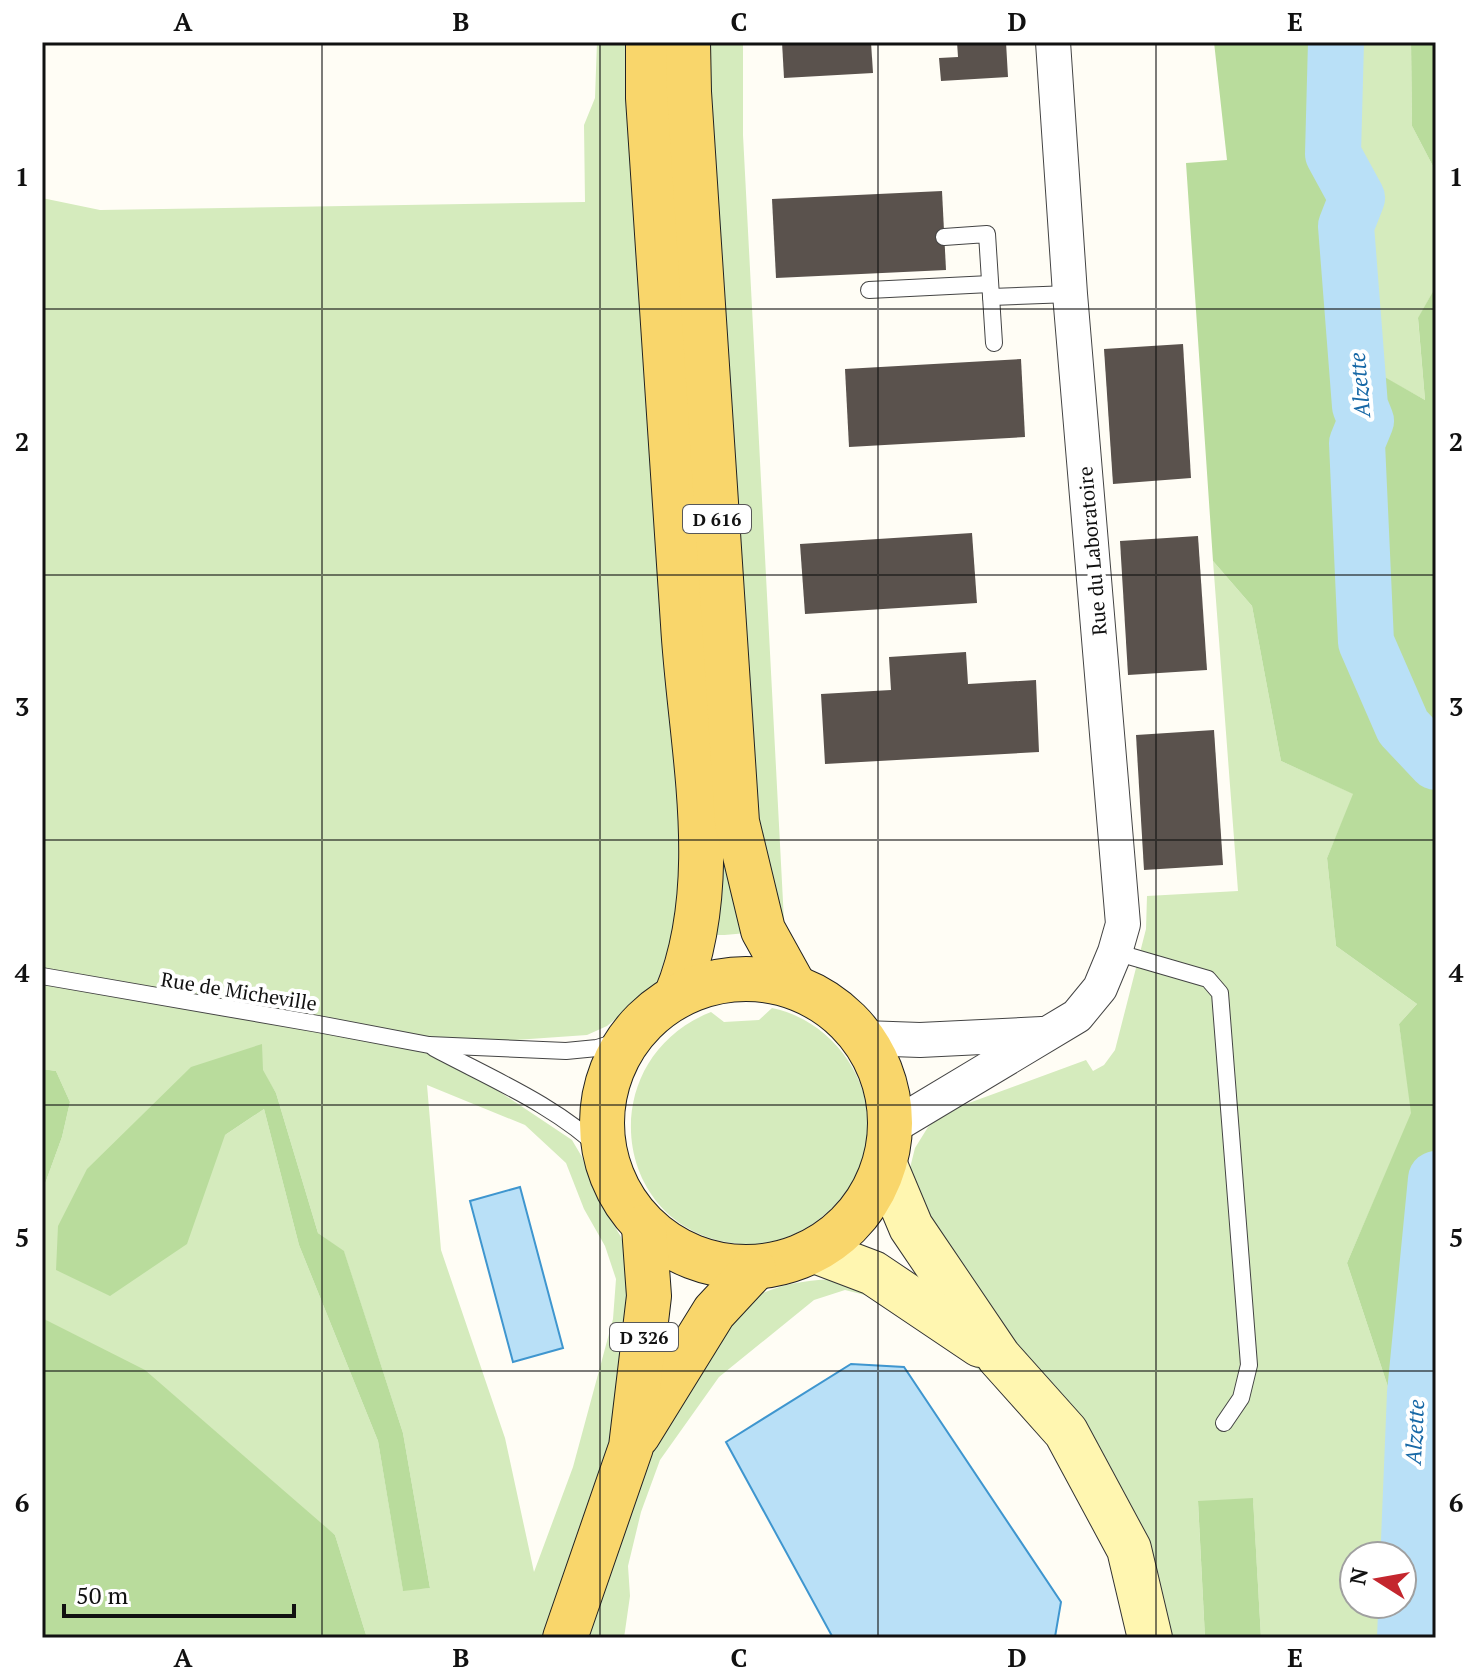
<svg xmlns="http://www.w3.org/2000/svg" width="1478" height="1680" font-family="'PT Serif',serif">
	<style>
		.green { fill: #d5ebbd; fill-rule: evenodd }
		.forest { fill: #b9dc9c }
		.water { fill: #b9e0f7; stroke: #3f96cf; stroke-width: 2 }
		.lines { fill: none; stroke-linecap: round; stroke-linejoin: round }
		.river { stroke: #b9e0f7; stroke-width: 56 }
		.building { fill: #5a524d }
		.service-casing { stroke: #444; stroke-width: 18 }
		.minor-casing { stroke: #444; stroke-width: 36 }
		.secondary-casing { stroke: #333; stroke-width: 46 }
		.primary-casing { stroke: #222; stroke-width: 46 }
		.service { stroke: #fff; stroke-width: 16 }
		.minor { stroke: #fff; stroke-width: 34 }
		.secondary { stroke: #fff6b0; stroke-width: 44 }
		.primary { stroke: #f9d66b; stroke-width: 44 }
		.grid { fill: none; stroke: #111; stroke-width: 2; stroke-opacity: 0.55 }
		.labels { text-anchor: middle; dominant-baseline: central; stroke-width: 8; stroke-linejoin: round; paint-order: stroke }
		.shield { fill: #fff; stroke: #585858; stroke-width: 2 }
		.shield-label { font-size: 18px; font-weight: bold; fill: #111 }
		.street-label { font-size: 20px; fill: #111; stroke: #fff }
		.water-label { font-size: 22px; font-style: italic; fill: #1768a6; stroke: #fff }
		.neatline { fill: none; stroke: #111; stroke-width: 3 }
		.grid-label { font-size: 26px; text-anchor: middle; font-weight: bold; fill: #111 }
	</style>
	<rect width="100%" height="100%" fill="#fffdf5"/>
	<g class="green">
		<path d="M597 42H743V135L784 921C743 938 717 937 674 931L656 985 607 1026 587 1035 431 1046 572 1140 582 1157 598 1198 621 1237 631 1266V1446L742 1304C771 1285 807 1279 841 1279L997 1356 922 1219 909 1172 915 1148 928 1127 947 1111 1086 1060 1093 1071 1104 1065 1115 1050 1146 929 1147 896 1238 891 1213 561 1252 606 1281 761 1354 794 1327 858 1336 946 1417 1004 1399 1024 1412 1113 1347 1263 1388 1387 1400 1390 1392 1556H1354V1604H1389L1387 1638H1261L1253 1499 1198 1502 1205 1638H1127L1114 1572 1085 1501 1048 1445 982 1372 877 1298 845 1290 814 1300 719 1377 660 1460 641 1512 628 1566 630 1596 624 1638H367L335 1535 42 1318V1192L62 1137 70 1102 56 1071 42 1069V198L100 210 585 202 584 125 595 98ZM262 1070 276 1093 318 1233 344 1252 403 1433 430 1588 403 1590 378 1441 299 1245 264 1109 225 1135ZM427 1085 525 1125 566 1163 584 1209 605 1246 616 1279 613 1319 573 1467 534 1572 505 1438 441 1250Z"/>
		<polygon points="1355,42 1411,42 1412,126 1436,172 1436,286 1418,319 1425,400 1374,372"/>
		<path d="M772 1008C834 1021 880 1085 865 1149 853 1204 798 1248 741 1244 611 1234 590 1060 711 1012L724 1022 759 1020Z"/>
	</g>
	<g class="forest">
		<polygon points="1214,42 1355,42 1374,371 1425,400 1418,318 1436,286 1436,1150 1400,1390 1388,1387 1347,1263 1411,1113 1399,1024 1417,1004 1336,946 1327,858 1353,794 1281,761 1252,606 1213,561 1186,163 1227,160"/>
		<polygon points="1411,42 1436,42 1436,172 1412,126"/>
		<polygon points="262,1044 263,1070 276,1093 318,1233 344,1251 403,1433 430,1588 403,1591 378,1441 299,1245 264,1109 225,1135 187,1244 110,1296 56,1270 58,1226 87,1169 191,1067"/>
		<polygon points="42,1069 56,1071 70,1102 62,1137 42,1192"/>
		<polygon points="1436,1179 1436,1638 1405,1638 1415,1393"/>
		<polygon points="42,1318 145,1370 335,1535 367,1638 42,1638"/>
		<polygon points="1253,1498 1261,1638 1205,1638 1198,1501"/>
	</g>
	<g class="water">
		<polygon points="1436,1150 1436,1179 1415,1393 1405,1638 1387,1638 1389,1604 1402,1604 1402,1556 1392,1556 1400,1389"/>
		<polygon points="520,1187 563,1348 513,1362 470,1201"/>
		<polygon points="851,1364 904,1367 1061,1602 1055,1637 832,1636 726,1442"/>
	</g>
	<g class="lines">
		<g class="river">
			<polyline points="1336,42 1333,154 1357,198 1346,226 1360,406 1366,421 1357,443 1366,642 1403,727 1436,762"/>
			<polyline points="1405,1638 1415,1393 1436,1179"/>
		</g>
	</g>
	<g class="building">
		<polygon points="782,42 871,42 873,73 784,78"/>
		<polygon points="957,42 1006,42 1008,77 941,81 939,58 958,57"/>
		<polygon points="942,191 946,270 776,278 772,199"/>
		<polygon points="1183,344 1191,478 1113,484 1104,349"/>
		<polygon points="1021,359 1025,437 849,447 845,369"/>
		<polygon points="972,533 977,603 805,614 800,544"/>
		<polygon points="1198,536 1207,670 1128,675 1120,541"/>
		<polygon points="966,652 968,684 1036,680 1039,752 825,764 821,694 891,690 889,657"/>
		<polygon points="1214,730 1223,865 1144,870 1136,735"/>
	</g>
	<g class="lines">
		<g class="service-casing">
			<g id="service">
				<polyline points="944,237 987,234 994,343"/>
				<polyline points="869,290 990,284"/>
				<polyline points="991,297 1070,294"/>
				<polyline points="1115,952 1208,979 1220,993 1249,1365 1241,1398 1224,1423"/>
				<polyline points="42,976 318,1024 429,1045 566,1051 597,1048 629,1038"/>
				<path d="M434 1048C492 1079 557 1106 604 1152"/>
			</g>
		</g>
		<g class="minor-casing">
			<g id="minor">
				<polyline points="864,1038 920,1040 1042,1034"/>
				<polyline points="892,1127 1077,1016 1100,988 1115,952 1123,924 1070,294 1053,42"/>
			</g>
		</g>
		<g class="secondary-casing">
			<g id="secondary">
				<polyline points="885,1165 911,1227 999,1357 1066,1432 1129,1549 1150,1638"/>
				<polyline points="815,1251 873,1273 980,1345"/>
			</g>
		</g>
		<g class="primary-casing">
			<g id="primary">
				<path d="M648 42V98C660 273 671 449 683 624 690 746 724 880 676 996"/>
				<polyline points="688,42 689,92 737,822 763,930 794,986"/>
				<circle cx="746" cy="1123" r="144"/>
				<polyline points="638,1435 714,1312 754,1269"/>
				<polyline points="565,1638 631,1447 649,1296 644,1227"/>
			</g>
		</g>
		<use href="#service" class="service"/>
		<use href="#minor" class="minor"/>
		<use href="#secondary" class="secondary"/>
		<use href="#primary" class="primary"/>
	</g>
	<path class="grid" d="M322 42V1638M600 42V1638M878 42V1638M1156 42V1638M42 309H1436M42 575H1436M42 840H1436M42 1105H1436M42 1371H1436"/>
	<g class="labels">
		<g class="shield">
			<rect x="683" y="505" width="68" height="28" rx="6"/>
			<rect x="610" y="1323" width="68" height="28" rx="6"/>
		</g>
		<g class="shield-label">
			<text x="717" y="519">D 616</text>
			<text x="644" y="1337">D 326</text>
		</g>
		<g class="street-label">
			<text transform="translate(1092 551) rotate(-95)">Rue du Laboratoire</text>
			<text transform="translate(239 991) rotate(9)">Rue de Micheville</text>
		</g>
		<g class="water-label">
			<text transform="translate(1359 385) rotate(-95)">Alzette</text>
			<text transform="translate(1414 1432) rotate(-87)">Alzette</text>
		</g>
	</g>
	<rect width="1478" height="1680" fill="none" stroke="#ffffff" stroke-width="88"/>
	<g transform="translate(1378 1580) rotate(281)"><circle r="38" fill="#ffffff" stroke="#a0a0a0" stroke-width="2"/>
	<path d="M0-6L14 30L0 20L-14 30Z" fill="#c4262e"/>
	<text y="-12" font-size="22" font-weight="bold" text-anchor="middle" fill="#111111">N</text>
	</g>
	<path d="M64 1604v12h230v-12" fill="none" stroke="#111111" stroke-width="4"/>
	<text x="76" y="1604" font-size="24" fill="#111111" stroke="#ffffff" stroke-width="6" paint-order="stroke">50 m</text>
	<rect x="44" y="44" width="1390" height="1592" class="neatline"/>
	<g class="grid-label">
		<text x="183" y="31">A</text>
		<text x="461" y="31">B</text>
		<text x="739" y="31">C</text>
		<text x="1017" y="31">D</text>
		<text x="1295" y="31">E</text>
		<text x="22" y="186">1</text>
		<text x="1456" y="186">1</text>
		<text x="22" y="451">2</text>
		<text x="1456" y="451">2</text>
		<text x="22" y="716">3</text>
		<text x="1456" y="716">3</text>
		<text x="22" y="982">4</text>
		<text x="1456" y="982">4</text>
		<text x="22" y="1247">5</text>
		<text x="1456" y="1247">5</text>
		<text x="22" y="1512">6</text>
		<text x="1456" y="1512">6</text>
		<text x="183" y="1667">A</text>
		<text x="461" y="1667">B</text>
		<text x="739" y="1667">C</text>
		<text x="1017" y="1667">D</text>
		<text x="1295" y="1667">E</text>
	</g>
</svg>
